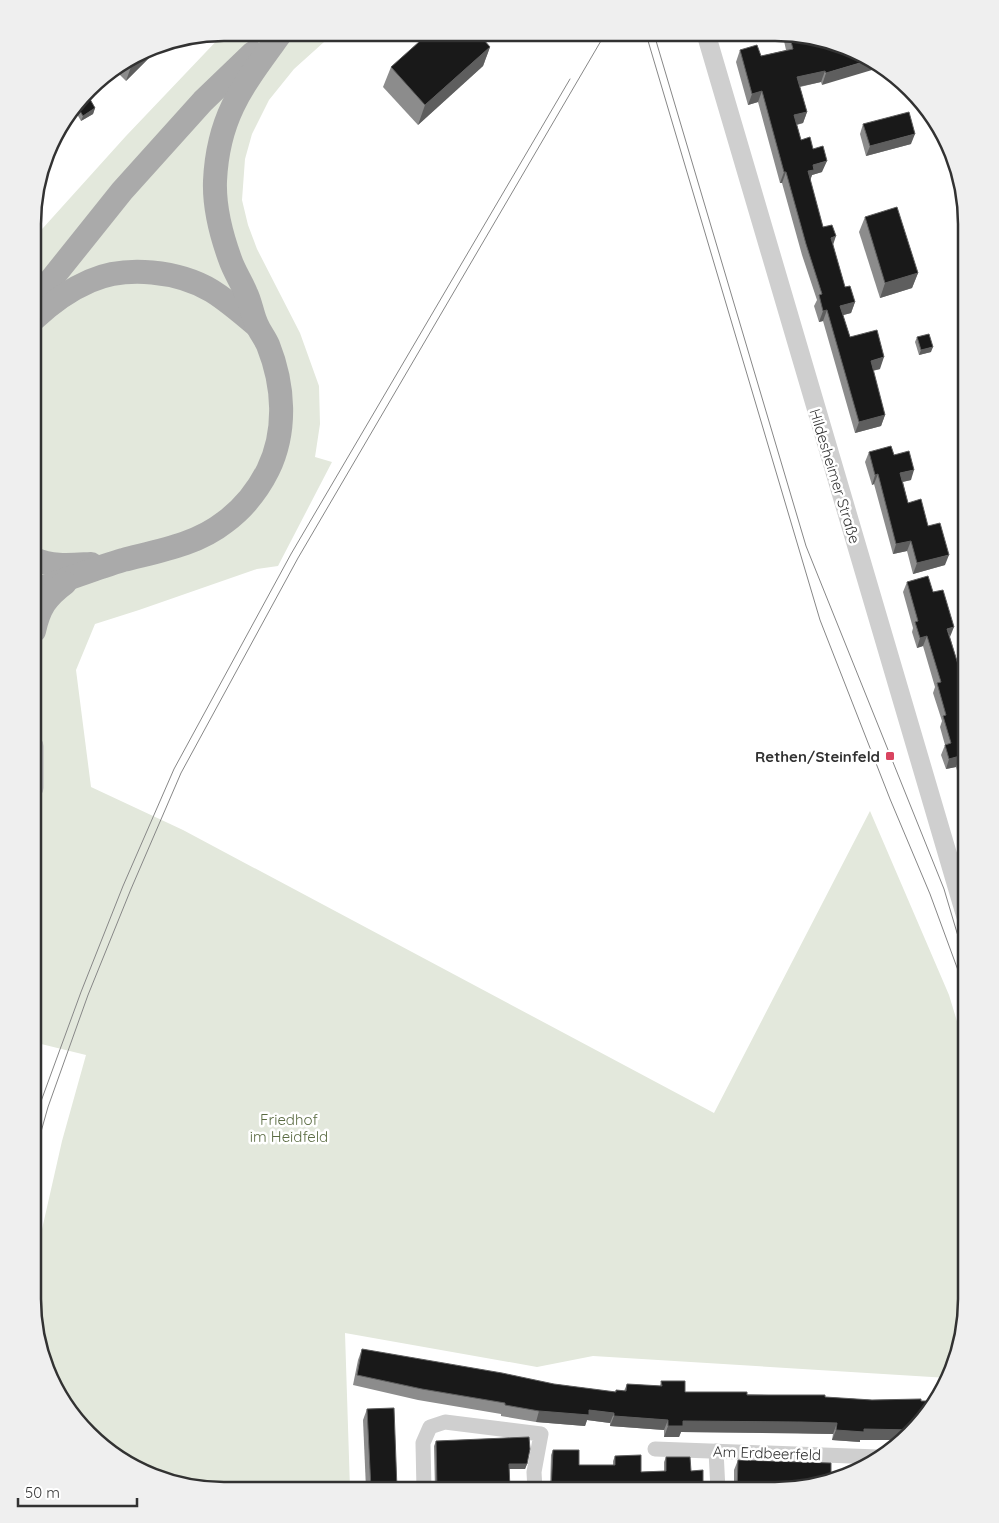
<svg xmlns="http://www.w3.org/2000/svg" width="999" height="1523" font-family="Quicksand,sans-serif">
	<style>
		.green { fill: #e3e8dc }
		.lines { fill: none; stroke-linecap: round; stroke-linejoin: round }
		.minor { stroke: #cfcfcf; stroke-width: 15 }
		.tertiary { stroke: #cfcfcf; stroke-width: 19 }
		.secondary { stroke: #bcbcbc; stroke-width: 21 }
		.primary { stroke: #aaa; stroke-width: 24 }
		.tram { stroke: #878787; stroke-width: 1 }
		.rail { stroke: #878787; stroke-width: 4; stroke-dasharray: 5 4; stroke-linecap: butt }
		.wall { fill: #8c8c8c }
		.shaded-wall { fill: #5e5e5e }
		.building { fill: #191919; stroke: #5e5e5e }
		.poi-dot { fill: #d94460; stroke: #fff; stroke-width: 2 }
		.labels { text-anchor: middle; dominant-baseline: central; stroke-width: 5; stroke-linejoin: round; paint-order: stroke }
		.street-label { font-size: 15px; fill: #323232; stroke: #fff }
		.poi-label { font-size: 15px; font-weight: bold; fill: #323232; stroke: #fff; text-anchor: end }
		.park-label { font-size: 15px; fill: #5a6b42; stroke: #fff }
		.rim { fill: none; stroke: #323232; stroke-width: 2.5 }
	</style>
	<rect width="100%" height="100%" fill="#fff"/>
	<polygon class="green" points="224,33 334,33 294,69 269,100 252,134 245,159 242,200 248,225 257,249 300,333 319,386 320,424 315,457 332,462 278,566 257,569 139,610 95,624 76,670 91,787 183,830 714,1113 870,811 949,995 966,1051 966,1311 956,1360 948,1378 593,1356 537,1367 345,1333 350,1489 200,1489 151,1476 108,1451 72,1416 47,1372 33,1298 33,1269 62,1141 86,1055 33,1042 34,238 126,136"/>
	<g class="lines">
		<g class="minor">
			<polyline points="655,1449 878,1457"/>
			<polyline points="716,1451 718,1490"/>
			<polyline points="424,1490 423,1443 430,1427 445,1422 541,1434 534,1472 535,1490"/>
		</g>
		<polyline class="tertiary" points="706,34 966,917"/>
		<polyline class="secondary" points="33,788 33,746"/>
		<g class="primary">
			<polyline points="34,301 122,191 203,101 253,53"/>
			<path d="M34 319C50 304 69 290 90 281 126 265 179 271 212 291 228 301 243 314 257 326"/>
			<path d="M34 559C53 567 70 565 91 564"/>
			<path d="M34 590C64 581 93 569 123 560 158 551 196 545 225 522 244 508 258 490 268 470 287 431 284 385 268 345 265 338 260 332 257 325 252 315 251 303 246 293 241 281 234 271 230 259 221 234 214 208 215 181 218 115 244 84 281 33"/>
			<path d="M34 631C39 608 46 597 65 583"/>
		</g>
		<g class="tram">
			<polyline points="646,34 820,620 890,799 930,894 966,992"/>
			<polyline points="654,34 806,546 944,889 966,963"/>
			<polyline points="33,1131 40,1104 81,992 123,886 174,769 291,554 570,79"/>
			<polyline points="33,1160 48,1107 88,995 131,889 181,773 298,558 605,34"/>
		</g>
		<polyline class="rail" points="949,147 966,237"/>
	</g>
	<g class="wall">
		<polygon points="786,34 800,34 802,36 848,47 822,85 821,82 800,87 807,112 803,123 797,125 801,140 813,149 822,172 812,175 810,180 823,227 833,245 845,287 855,302 851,313 843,315 850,337 880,369 873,371 885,415 881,426 855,433 823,321 819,322 814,306 817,300 802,255 782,183 780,183 758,102 748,105 736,62 740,50 761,56 786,50 784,41"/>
		<polygon points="163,43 164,43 126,81 115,70"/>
		<polygon points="490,47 483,66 418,125 383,87 391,67"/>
		<polygon points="87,94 95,108 93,114 81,121 74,109"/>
		<polygon points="863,124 911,144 866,156 860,134"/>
		<polygon points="865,217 918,273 912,288 880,298 859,232"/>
		<polygon points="917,337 931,352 919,355 915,342"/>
		<polygon points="869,452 894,455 911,480 903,482 908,503 928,526 945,565 913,574 907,551 893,554 874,484 872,485 865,462"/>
		<polygon points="907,582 933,592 950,637 961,674 966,672 966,778 960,780 956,767 946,769 941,755 945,745 940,727 942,721 933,693 935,687 923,646 917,648 912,632 913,628 903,592"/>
		<polygon points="362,1349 554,1384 615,1392 616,1390 624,1391 627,1384 660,1386 661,1381 685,1392 825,1397 872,1400 921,1401 934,1405 903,1440 860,1440 860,1442 832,1440 833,1434 797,1433 681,1432 679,1437 664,1437 664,1430 610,1426 610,1423 587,1420 585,1426 536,1422 501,1416 501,1414 418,1400 353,1385 358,1360"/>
		<polygon points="367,1409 397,1489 366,1489 363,1420"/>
		<polygon points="436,1441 527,1464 525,1469 509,1469 510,1490 435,1490 434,1446"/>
		<polygon points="553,1450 579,1465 613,1465 613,1461 615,1456 641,1472 664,1471 664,1462 666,1457 691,1471 703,1490 550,1490 551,1455"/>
		<polygon points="738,1460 775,1490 734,1490 734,1470"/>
	</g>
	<g class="shaded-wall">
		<polygon points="163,43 164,43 126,81 133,61 136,58"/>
		<polygon points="490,47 483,66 418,125 425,105"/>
		<polygon points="870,60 882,67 822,85 826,73"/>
		<polygon points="825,71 821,82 793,88 797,77"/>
		<polygon points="762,91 758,102 748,105 752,94"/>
		<polygon points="95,108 93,114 81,121 83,116"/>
		<polygon points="807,112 803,123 790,126 794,115"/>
		<polygon points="62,128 60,133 56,136 57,131"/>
		<polygon points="915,134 911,144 866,156 870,146"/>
		<polygon points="827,161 822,172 812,175 810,181 808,171 813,165"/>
		<polygon points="784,172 786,172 782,183 780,183"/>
		<polygon points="836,236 832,248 831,238"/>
		<polygon points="918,273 912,288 880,298 885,283"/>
		<polygon points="855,302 851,313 836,317 840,306"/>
		<polygon points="827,310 823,321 819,322 823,311"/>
		<polygon points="933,347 931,352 919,355 921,350"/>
		<polygon points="884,357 880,369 866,372 871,361"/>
		<polygon points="885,415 881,426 855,433 859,422"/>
		<polygon points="914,470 911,480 897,483 900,473"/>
		<polygon points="878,474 874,484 872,485 875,475"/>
		<polygon points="911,541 907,551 893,554 896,544"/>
		<polygon points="949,555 945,565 913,574 917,563"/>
		<polygon points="954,627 950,637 947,629"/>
		<polygon points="927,636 923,646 917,648 920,638"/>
		<polygon points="960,756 956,767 946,769 949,759"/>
		<polygon points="966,769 966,778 960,780 964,770"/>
		<polygon points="589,1410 614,1413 610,1423 587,1420 585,1426 536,1422 539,1411"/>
		<polygon points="614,1416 668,1420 664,1430 610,1426"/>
		<polygon points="683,1421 801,1422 837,1423 833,1434 681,1432 679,1437 664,1437 668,1426"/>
		<polygon points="836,1430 864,1429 913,1430 903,1440 860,1440 860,1442 832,1440"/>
		<polygon points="509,1464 527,1464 525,1469 507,1469"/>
		<polygon points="765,1488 786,1488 775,1490 764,1490"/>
	</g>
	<g class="building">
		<polygon points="429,33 478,33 490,47 425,105 391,67"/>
		<polygon points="789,34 800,34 802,36 803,35 848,47 870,60 826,73 825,71 797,77 807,112 794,115 801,140 810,137 813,149 823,146 827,161 813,165 814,170 808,171 823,227 832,225 836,236 831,238 845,287 850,286 855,302 840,306 850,337 877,330 884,357 871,361 885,415 859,422 827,310 823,311 819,295 822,294 806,244 786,172 784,172 762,91 752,94 740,50 757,45 761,56 793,49"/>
		<polygon points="87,94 95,108 83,116 77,106"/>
		<polygon points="909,112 915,134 870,146 863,124"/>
		<polygon points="61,126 62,128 57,131 58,129"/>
		<polygon points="897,207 918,273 885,283 865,217"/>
		<polygon points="929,334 933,347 921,350 917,337"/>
		<polygon points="891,446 894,455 909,451 914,470 900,473 908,503 921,499 928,526 940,523 949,555 917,563 911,541 896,544 878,474 875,475 869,452"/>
		<polygon points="928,576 933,592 943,590 954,627 947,629 961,674 966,672 966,769 964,770 960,756 949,759 945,745 951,743 943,716 946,715 937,683 941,682 927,636 920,638 915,622 918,621 907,582"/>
		<polygon points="362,1349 502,1373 554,1384 616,1392 616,1390 626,1391 627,1384 662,1386 661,1381 685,1381 685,1392 747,1392 747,1395 825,1395 825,1397 872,1400 921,1399 921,1401 936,1401 934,1405 913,1430 864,1429 864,1432 836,1430 837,1423 801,1422 683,1421 683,1426 668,1426 668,1420 614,1416 614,1413 589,1410 589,1415 539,1411 505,1405 505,1403 422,1389 357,1375"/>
		<polygon points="394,1408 397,1489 371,1489 367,1409"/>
		<polygon points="529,1437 530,1449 527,1464 509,1464 510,1490 437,1490 436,1441"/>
		<polygon points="553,1450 579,1450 579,1465 615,1465 615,1456 641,1455 641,1472 666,1471 666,1457 690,1457 691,1471 703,1470 703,1490 551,1490"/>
		<polygon points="738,1460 831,1463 831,1474 851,1474 848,1476 786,1488 765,1488 765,1490 737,1490"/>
	</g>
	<rect class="poi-dot" x="885" y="751" width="10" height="10" rx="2.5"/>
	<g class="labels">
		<g class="street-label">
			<text transform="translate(835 476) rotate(73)">Hildesheimer Straße</text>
			<text transform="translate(767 1453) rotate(2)">Am Erdbeerfeld</text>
		</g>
		<g class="poi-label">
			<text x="880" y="756">Rethen/Steinfeld</text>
		</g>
		<g class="park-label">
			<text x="289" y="1119">Friedhof<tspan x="289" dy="17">im Heidfeld</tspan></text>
		</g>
	</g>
	<path d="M0 0H999V1523H0ZM224 41H775A183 183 0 0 1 958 224V1299A183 183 0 0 1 775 1482H224A183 183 0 0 1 41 1299V224A183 183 0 0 1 224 41Z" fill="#efefef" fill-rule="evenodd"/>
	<path class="rim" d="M224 41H775A183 183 0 0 1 958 224V1299A183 183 0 0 1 775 1482H224A183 183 0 0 1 41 1299V224A183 183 0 0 1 224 41Z"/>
	<path d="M18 1498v8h119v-8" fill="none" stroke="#323232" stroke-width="2.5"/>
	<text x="25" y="1498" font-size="15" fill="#323232" stroke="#ffffff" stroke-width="4" paint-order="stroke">50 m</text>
</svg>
